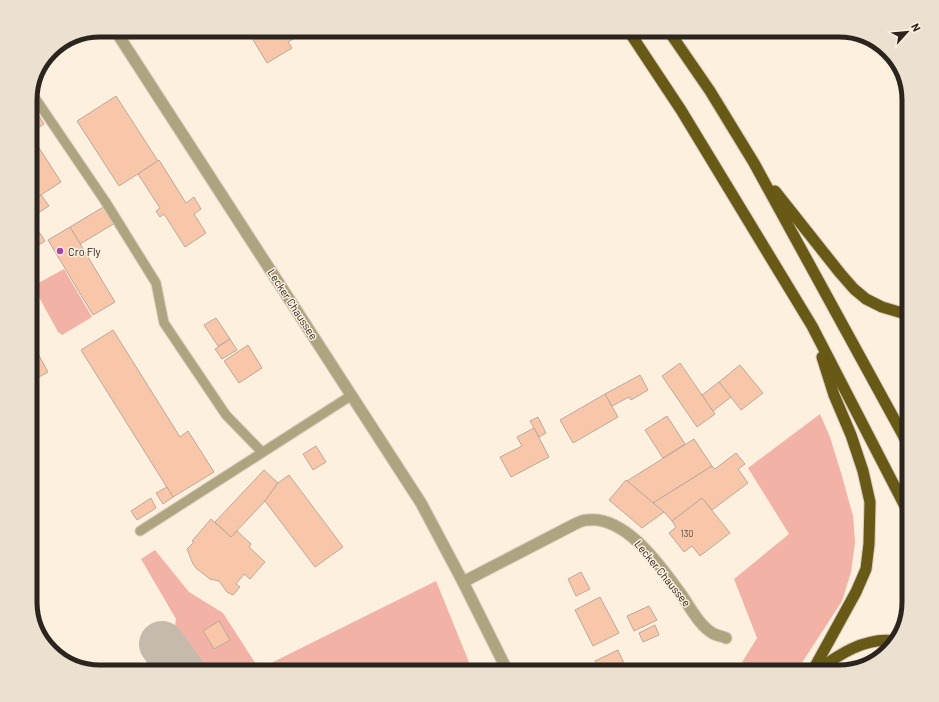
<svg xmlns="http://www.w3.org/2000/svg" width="939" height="702" font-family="Barlow,sans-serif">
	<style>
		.green { fill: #f2b2a6 }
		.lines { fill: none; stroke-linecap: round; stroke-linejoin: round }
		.taxiway { stroke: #c6baac; stroke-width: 46 }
		.building { fill: #f8c6a8; stroke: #bfa89a }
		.service-casing { stroke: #d7cbbc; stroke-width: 11 }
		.minor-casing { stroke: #d7cbbc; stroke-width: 13 }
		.tertiary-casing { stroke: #d7cbbc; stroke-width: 13 }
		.trunk-casing { stroke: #d7cbbc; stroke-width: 13 }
		.service { stroke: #aea580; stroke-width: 9 }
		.minor { stroke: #aea580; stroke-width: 11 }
		.tertiary { stroke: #aea580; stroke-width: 11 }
		.trunk { stroke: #685a16; stroke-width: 11 }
		.poi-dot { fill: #a343ac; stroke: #fdf0df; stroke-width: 1.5 }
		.labels { text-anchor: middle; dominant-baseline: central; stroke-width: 3; stroke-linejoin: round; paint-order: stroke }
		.number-label { font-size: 9px; fill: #5e4d40 }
		.poi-label { font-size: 11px; fill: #2b251e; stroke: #fdf0df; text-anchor: start }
		.street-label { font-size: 11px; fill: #2b251e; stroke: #fdf0df }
		.rim { fill: none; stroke: #2b251e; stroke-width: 5 }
	</style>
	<rect width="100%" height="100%" fill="#fdf0df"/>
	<g class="green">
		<polygon points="64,269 92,317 62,335 58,332 33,286"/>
		<polygon points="820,414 830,437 842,476 853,516 855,542 851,572 842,601 796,672 736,672 757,638 734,579 789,534 748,468"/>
		<polygon points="155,550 189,592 223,613 259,669 436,581 473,672 147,672 162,644 174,633 176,619 141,559"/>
		<polygon points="876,657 880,657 870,665 843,671 846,669"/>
	</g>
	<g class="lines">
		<polyline class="taxiway" points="162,644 182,672"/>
	</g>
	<g class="building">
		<polygon points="247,30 308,30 288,42 292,48 267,63"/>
		<polygon points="116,96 158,161 119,186 77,121"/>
		<polygon points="30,102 44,124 30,133"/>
		<polygon points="30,134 61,182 30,202"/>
		<polygon points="159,160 186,203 194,197 201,209 194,214 206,233 185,247 164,214 160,217 156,211 160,208 138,174"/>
		<polygon points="41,195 49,206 30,218 30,202"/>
		<polygon points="105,206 115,223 80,244 70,227"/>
		<polygon points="30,218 45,241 31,250 30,250"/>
		<polygon points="70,227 115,302 93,315 48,240"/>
		<polygon points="216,318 230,339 218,346 204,325"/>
		<polygon points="113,330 180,437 188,431 214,472 173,497 81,350"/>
		<polygon points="230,339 237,350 222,359 215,349"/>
		<polygon points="32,343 48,372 30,382 30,344"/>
		<polygon points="248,345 262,368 239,383 224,361"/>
		<polygon points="680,363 715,414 697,427 662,376"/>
		<polygon points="740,365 763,393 741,410 719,382"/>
		<polygon points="640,375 648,390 631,400 629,397 612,406 605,394"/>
		<polygon points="719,382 731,397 713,411 702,395"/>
		<polygon points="605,394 618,417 573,443 560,420"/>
		<polygon points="667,416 685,444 663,458 645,430"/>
		<polygon points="538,417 546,433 539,437 530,421"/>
		<polygon points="534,428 549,457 511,477 500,457 522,446 517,437"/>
		<polygon points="694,439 712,466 653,503 627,481"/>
		<polygon points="316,446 326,462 313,470 303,454"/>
		<polygon points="736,453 745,464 738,469 748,483 712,510 702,498 672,521 664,512 653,503 712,466 715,469"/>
		<polygon points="264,470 278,483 265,501 231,537 215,522"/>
		<polygon points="289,475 343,547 315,567 265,501 278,483"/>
		<polygon points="626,480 664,512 642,528 609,500"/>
		<polygon points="167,487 173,497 163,504 156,493"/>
		<polygon points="151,498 156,508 137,520 131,511"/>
		<polygon points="702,498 730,533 700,556 692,546 684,552 669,533 676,527 672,521"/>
		<polygon points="211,519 231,537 237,531 251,544 249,547 265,562 250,579 244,574 236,584 240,587 233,595 227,592 219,581 210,579 197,569 193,564 187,549 194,542 192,541"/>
		<polygon points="581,572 590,589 576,596 568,579"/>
		<polygon points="600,597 619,633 593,646 575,610"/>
		<polygon points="649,606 657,620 634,631 627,616"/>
		<polygon points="219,621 230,640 214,649 203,631"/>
		<polygon points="655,625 659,635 643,642 639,633"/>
		<polygon points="618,650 626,668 618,672 600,672 595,661"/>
	</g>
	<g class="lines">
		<g class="service-casing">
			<g id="service">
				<polyline points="31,92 105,201 156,283 164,323 226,415 262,452"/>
				<polyline points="140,531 352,395"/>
			</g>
		</g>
		<g class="minor-casing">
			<path id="minor" d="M463 582 573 525C577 523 582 520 587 520 626 515 661 567 681 594 690 607 700 627 714 634 718 636 722 636 726 638"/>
		</g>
		<g class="tertiary-casing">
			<polyline id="tertiary" points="115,30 421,503 463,582 508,672"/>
		</g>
		<g class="trunk-casing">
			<g id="trunk">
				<polyline points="628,30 681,110 812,326 909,514"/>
				<polyline points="668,30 710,91 754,163 909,446"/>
				<polyline points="775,191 840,273 854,289 866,299 882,307 909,315"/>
				<polyline points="812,672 856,592 866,569 869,544 870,502 863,471 851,435 834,395 822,357"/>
				<path d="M815 672C838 655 866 636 896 641"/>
			</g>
		</g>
		<use href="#service" class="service"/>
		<use href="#minor" class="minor"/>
		<use href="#tertiary" class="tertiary"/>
		<use href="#trunk" class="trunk"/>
	</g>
	<circle class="poi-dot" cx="60" cy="251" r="4"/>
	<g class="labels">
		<g class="number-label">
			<text x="687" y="533">130</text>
		</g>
		<g class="poi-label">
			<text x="68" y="251">Cro Fly</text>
		</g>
		<g class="street-label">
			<text transform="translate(293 304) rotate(57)">Lecker Chaussee</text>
			<text transform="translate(663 573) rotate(51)">Lecker Chaussee</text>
		</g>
	</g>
	<path d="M0 0H939V702H0ZM100 37H839A63 63 0 0 1 902 100V602A63 63 0 0 1 839 665H100A63 63 0 0 1 37 602V100A63 63 0 0 1 100 37Z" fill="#ece0d0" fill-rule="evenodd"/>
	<path class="rim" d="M100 37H839A63 63 0 0 1 902 100V602A63 63 0 0 1 839 665H100A63 63 0 0 1 37 602V100A63 63 0 0 1 100 37Z"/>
	<g transform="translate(907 32) rotate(63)" stroke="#fdf0df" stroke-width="3" paint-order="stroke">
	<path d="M0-3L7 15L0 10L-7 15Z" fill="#2b251e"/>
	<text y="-6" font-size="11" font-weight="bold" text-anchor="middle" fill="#2b251e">N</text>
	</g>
</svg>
